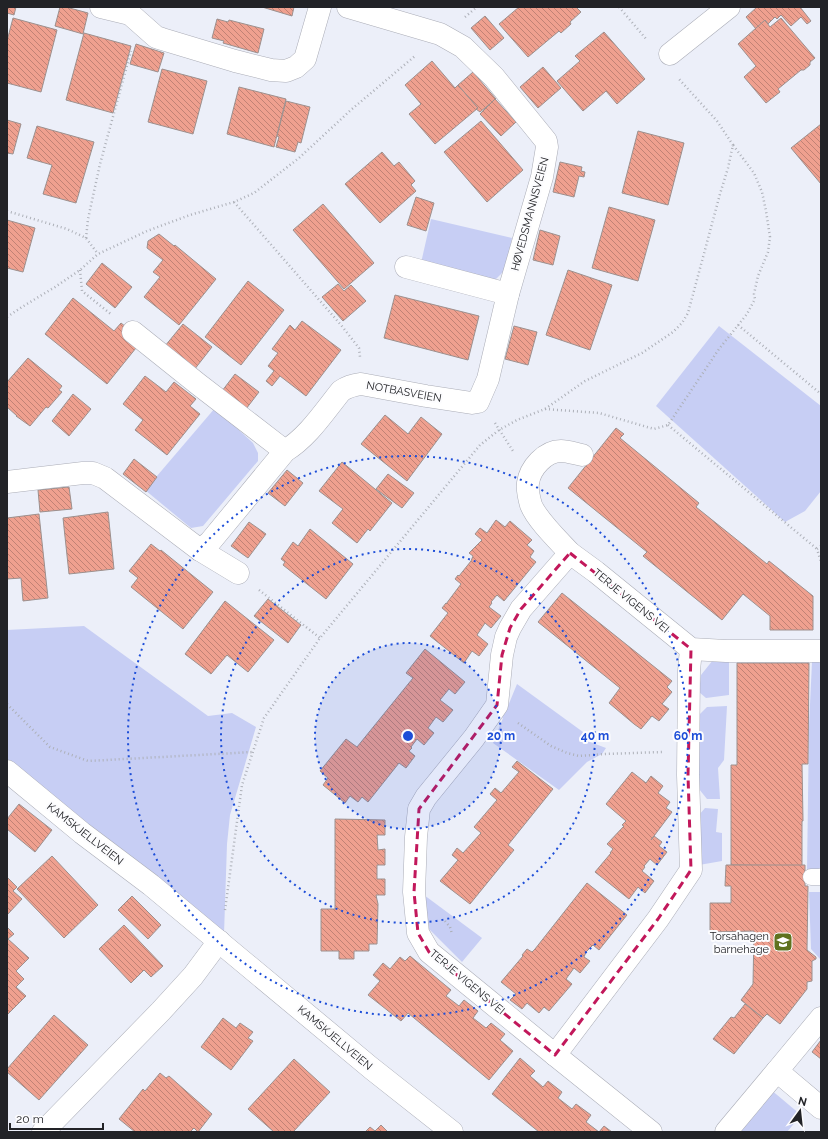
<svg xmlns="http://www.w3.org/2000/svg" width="828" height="1139" font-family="Raleway,sans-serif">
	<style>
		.green { fill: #c7cef4 }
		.building { fill: url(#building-back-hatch); stroke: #9c908e }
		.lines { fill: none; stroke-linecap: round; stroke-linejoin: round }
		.service-casing { stroke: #abadb7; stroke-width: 17 }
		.minor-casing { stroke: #abadb7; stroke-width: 23 }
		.path { stroke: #adb0b8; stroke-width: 2.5; stroke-dasharray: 1 3; stroke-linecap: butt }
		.service { stroke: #fff; stroke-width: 16 }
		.minor { stroke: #fff; stroke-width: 22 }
		.marked { fill: none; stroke: #c2185b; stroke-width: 3; stroke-dasharray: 8 5; stroke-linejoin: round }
		.ring { fill: none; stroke: #1d4ed8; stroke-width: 2; stroke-dasharray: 2 4 }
		.labels { text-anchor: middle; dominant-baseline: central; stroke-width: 4; stroke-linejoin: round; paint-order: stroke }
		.street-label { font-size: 11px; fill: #222327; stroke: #fcfcfe }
		.poi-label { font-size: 11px; fill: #222327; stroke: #fcfcfe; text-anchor: end }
		.centre { fill: #1d4ed8; stroke: #fcfcfe; stroke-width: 2 }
		.ring-label { font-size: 12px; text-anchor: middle; font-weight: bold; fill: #1d4ed8; stroke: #fcfcfe; stroke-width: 4; stroke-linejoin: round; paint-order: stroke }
	</style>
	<defs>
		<pattern id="building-back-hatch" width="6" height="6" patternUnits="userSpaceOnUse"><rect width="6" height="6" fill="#efa08f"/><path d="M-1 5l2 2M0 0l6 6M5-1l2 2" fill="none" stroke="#c18275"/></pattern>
	</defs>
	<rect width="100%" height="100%" fill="#eceff9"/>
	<g class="green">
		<polygon points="431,219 512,238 506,269 495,280 421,263"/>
		<polygon points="719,326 821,406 821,491 805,511 785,522 656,406"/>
		<polygon points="215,408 253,443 258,453 258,461 203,526 191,528 145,490"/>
		<polygon points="84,626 208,716 232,713 256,727 230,815 227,844 224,934 7,761 7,630"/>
		<polygon points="713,660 729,660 729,695 706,698 699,692 701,675"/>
		<polygon points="814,660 821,663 821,867 813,873 807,872 809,725 812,662"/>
		<polygon points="517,684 583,732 582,739 606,748 602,754 587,762 559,790 493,743 503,718 500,716 508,706"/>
		<polygon points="727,706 724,760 718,768 720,799 707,799 699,789 699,715 707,707"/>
		<polygon points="705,808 718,809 716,832 722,833 722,861 699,865 699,815"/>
		<polygon points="809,892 821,892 821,960 811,949"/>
		<polygon points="424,895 482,938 462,962 429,929"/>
		<polygon points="770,1089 801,1115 787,1132 734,1132"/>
	</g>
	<g class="building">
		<polygon points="7,7 16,7 14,15 7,13"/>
		<polygon points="60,7 66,7 88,13 83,34 55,26"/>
		<polygon points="262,7 294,7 292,16"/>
		<polygon points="519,7 576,7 581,12 570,22 571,24 561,33 559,31 528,57 499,24"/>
		<polygon points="757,7 800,7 811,21 807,24 801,17 791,26 781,15 777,19 775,17 768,24 765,20 756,29 746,17"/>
		<polygon points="485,16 504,38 490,50 471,28"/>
		<polygon points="13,18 57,30 41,92 7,83 7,41"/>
		<polygon points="781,18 815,58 810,62 810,65 804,70 801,70 778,89 780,92 766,103 744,77 756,66 738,44 765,20 770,27"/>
		<polygon points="217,19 228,22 229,20 264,29 258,53 223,43 224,41 212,38"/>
		<polygon points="604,32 645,79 617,104 606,91 583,111 557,81 580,61 575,56"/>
		<polygon points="84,33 131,46 113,113 66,100"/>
		<polygon points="136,44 164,53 158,72 130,64"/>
		<polygon points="432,61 455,88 458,85 478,108 435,144 409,114 421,104 405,85"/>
		<polygon points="543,67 561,88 538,108 520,87"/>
		<polygon points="162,69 207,81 193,134 148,122"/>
		<polygon points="473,72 496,99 480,112 476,109 478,108 458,85"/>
		<polygon points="239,87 286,99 274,147 227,134"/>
		<polygon points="495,99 516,122 501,136 480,114"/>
		<polygon points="286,101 310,107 301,143 298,142 295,152 276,147 279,137 277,136"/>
		<polygon points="7,120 21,124 13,154 7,153"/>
		<polygon points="481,121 523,170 487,202 444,152"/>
		<polygon points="821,124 821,184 791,148"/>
		<polygon points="37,126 94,142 76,203 43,194 52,165 27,158"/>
		<polygon points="638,131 684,143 668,205 622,193"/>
		<polygon points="382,152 394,166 399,162 415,181 411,185 416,191 380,223 345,184"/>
		<polygon points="560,162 582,167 581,171 585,172 584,177 579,176 574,197 553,192"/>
		<polygon points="416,197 434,203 426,231 407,225"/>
		<polygon points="323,204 374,263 344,289 293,230"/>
		<polygon points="609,207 655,220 638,281 592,268"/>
		<polygon points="7,220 35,228 23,272 7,268"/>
		<polygon points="540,230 560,236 553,265 533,260"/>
		<polygon points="159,234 174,246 175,245 216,279 179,325 144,297 160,277 153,272 163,260 147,248 148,241"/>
		<polygon points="102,263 132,287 115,308 86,284"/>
		<polygon points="568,270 612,285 590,350 546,335"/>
		<polygon points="248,281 284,310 241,365 205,337"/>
		<polygon points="338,284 344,291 351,285 366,301 343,321 322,297"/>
		<polygon points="395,295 479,316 468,360 384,338"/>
		<polygon points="73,298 114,331 121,323 131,331 124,339 136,348 107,384 45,334"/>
		<polygon points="302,321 341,350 306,396 280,376 272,386 266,381 274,371 268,366 278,353 272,349 290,325 295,330"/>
		<polygon points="183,324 212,347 194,370 165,346"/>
		<polygon points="514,326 537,332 528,365 505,359"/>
		<polygon points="28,358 62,386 59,390 62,392 48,408 46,407 30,426 16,416 17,416 7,407 7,382"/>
		<polygon points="235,374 259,392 246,409 222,391"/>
		<polygon points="145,376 166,392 174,382 196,399 190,406 200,414 167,455 135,430 143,420 123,404"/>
		<polygon points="73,394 91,409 69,436 52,421"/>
		<polygon points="385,415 408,434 421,417 442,434 407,481 361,444"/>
		<polygon points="616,428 624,434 620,438 699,503 696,507 767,564 769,561 813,596 813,630 770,630 770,616 743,594 722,620 643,556 647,552 568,488"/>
		<polygon points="134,459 157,477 146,492 123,474"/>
		<polygon points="342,462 392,503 370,531 368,529 357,543 332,523 343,509 319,491"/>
		<polygon points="287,470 303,483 285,506 268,493"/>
		<polygon points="388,474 414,493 402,508 376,489"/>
		<polygon points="69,487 72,509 40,512 38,490"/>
		<polygon points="108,512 114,569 69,574 63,518"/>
		<polygon points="39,514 48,598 23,601 21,578 7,579 7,518"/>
		<polygon points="496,520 505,527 510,521 532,540 527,545 534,551 530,557 536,562 504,601 497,595 491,602 492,603 489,607 501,616 491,628 485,623 477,635 488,644 479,656 472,651 464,663 430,636 448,613 442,608 446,603 446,604 461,584 455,579 458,575 459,576 471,561 473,556 469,553 482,540 475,534 480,528 487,533"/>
		<polygon points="249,522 266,534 248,558 231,546"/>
		<polygon points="310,529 353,564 326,599 283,565 285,562 281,559 293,542 298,546"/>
		<polygon points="151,544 160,551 161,550 213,592 183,629 131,587 138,578 129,571"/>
		<polygon points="562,593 672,681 667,687 672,692 662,704 669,709 659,721 652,716 641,729 634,724 609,703 620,688 538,622"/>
		<polygon points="268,599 301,625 288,643 254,616"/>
		<polygon points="225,601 274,640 248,672 227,655 211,674 185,654"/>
		<polygon points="425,649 465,682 455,694 449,689 440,700 453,710 443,722 436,717 428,728 434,733 424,745 417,739 411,747 412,748 409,751 415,756 406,768 399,763 368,802 362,797 358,802 350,796 345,803 323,785 328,778 320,771 346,739 357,747 413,678 406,673"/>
		<polygon points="737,663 809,663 808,764 802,764 803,821 802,821 802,866 731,865 731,765 737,765"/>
		<polygon points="517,761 553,789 508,845 514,850 470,904 440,881 458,860 452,855 457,848 463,853 481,833 474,827 497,800 490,794 495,788 501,793 519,772 512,767"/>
		<polygon points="632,772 646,783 651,776 663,786 658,793 670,802 666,808 672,812 651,840 654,836 662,842 659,846 667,852 657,865 650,859 644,866 645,867 642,871 654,881 645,893 638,887 629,899 595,872 611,853 610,853 613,849 607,844 624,826 622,825 626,821 606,804"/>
		<polygon points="19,804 52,830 35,852 7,829 7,819"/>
		<polygon points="335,819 385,820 385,835 377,835 378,850 385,849 385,865 377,865 377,879 385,879 385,895 376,895 378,904 377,944 369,944 369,951 354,951 354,959 339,959 339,951 321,951 321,909 335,909"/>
		<polygon points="52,856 98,905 64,938 17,889"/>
		<polygon points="726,865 805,865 805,886 808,886 807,950 816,957 816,959 812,961 812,981 807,982 807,989 780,1024 767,1014 763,1018 741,1000 753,984 754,931 710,932 710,903 731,903 731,886 725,886"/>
		<polygon points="8,878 17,887 13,891 22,899 7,915 7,879"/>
		<polygon points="587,883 627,915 599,950 593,945 586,952 584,957 590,961 580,973 574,968 566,979 572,984 549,1011 544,1007 539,1013 527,1003 522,1009 510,1000 516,994 501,982 523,956 522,955 527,949 532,952 535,949"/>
		<polygon points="132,896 161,925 148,939 118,910"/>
		<polygon points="124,925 163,966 151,977 144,970 131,983 99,949"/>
		<polygon points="7,927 14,934 8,939 29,958 16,971 24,979 16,987 26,996 7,1015"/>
		<polygon points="410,956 451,990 446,996 459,1006 464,1000 478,1011 473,1018 486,1028 491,1023 505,1034 500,1040 513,1051 489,1080 408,1013 401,1021 368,995 380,981 373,975 383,963 390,969 400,957 405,961"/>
		<polygon points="745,1004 763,1018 734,1054 713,1039 731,1017 734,1018"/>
		<polygon points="54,1015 88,1045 39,1100 7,1072 7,1069"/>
		<polygon points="223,1018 236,1028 240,1023 253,1032 248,1038 253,1041 231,1070 201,1047"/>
		<polygon points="821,1040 821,1059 812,1052"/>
		<polygon points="520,1058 535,1071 530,1076 543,1087 548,1081 562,1092 558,1098 572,1109 576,1104 591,1115 586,1122 599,1132 604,1126 612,1132 539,1132 492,1094"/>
		<polygon points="294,1059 330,1092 293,1132 274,1132 248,1109"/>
		<polygon points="160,1073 166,1078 169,1076 212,1114 198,1132 194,1128 190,1132 135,1132 119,1119 143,1089 145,1091"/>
		<polygon points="381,1125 388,1132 365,1132 370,1127 375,1131"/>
	</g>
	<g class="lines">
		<g class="service-casing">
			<polyline id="service" points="811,877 821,877"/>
		</g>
		<g class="minor-casing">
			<g id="minor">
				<polyline points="101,7 130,14 156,37 162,39 235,61 271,70 286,71 296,67 305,59 320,7"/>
				<polyline points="670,54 729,7"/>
				<polyline points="406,267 508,294"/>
				<polyline points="133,332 198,384 285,451"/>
				<polyline points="7,482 83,473 93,473 105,478 200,550 238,573"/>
				<path d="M200 550 210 542 285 451C308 437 324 412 341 391 347 387 353 385 361 384L426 396 472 403 478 402 488 379 508 294 542 177 547 147 546 141 494 77 463 47 440 34 348 7"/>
				<path d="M570 553C559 541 537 520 531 505 529 498 527 490 528 483 530 468 545 451 561 451 568 451 576 454 582 455"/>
				<polyline points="7,771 82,833 151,885 371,1068 452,1132"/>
				<polyline points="821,1018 777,1071 821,1108"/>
				<polyline points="555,1055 658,919 691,870 688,775 689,671 691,649"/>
				<polyline points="43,1132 161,1011 193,976 219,941"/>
				<polyline points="651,1132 555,1055 429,952 418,933 414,892 416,837 419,809 426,797 474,738 497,705 502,655 506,637 510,628 521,609 570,553 596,572 691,649 726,651 821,651"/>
				<polyline points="726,1132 777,1071"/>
			</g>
		</g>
		<g class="path">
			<polyline points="619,7 647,40"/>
			<polyline points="465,17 477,7"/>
			<polyline points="234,202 341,325 359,348 360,357"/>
			<polyline points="7,211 67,229 86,238 98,254"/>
			<polyline points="86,238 88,219 100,164 131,51"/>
			<polyline points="80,270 82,291 112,315"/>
			<polyline points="7,317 22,307 55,287 80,270 98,254 147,231 190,215 234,202 254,193 299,158 352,109 415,56"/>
			<polyline points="738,325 821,394"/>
			<polyline points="545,409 599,413 654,429 668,425 719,349 747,314 755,299 754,294 758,276 768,252 770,237 766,211 762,192 754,173 733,145"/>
			<polyline points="495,423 513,451"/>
			<polyline points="668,425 817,549"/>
			<polyline points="821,546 817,549 821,562"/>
			<polyline points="259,590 320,638"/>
			<polyline points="7,704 50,747 88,761 253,752"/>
			<polyline points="518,723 551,746 567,753 579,756 605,754 662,752"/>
			<polyline points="225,910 242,785 264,718 320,638 480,445 499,430 517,420 545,409 585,381 642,353 673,332 682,323 688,313 720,194 728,168 733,145 717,121 679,79"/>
			<polyline points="445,921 450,927 452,934"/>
		</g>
		<use href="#service" class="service"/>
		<use href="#minor" class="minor"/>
	</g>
	<path class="marked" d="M570 553 691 649 688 775 691 870 658 919 555 1055 429 952 418 933 414 892 419 809 497 705 502 655 510 628 521 609Z"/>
	<circle cx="408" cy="736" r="93" fill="#1d4ed8" fill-opacity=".12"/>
	<g class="ring">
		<circle cx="408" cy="736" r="93"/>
		<circle cx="408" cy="736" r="187"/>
		<circle cx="408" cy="736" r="280"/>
	</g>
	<defs>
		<g id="school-square" transform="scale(1)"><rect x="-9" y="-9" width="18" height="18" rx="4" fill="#60721f" stroke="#fcfcfe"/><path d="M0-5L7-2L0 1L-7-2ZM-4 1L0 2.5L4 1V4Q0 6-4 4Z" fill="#fff"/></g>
	</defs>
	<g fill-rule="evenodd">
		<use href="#school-square" x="783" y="942"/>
	</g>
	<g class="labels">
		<g class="street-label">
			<text transform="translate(530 214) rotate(-75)">HØVEDSMANNSVEIEN</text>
			<text transform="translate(404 392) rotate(10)">NOTBASVEIEN</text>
			<text transform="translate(631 601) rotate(39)">TERJE VIGENS VEI</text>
			<text transform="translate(85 834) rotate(38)">KAMSKJELLVEIEN</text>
			<text transform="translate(467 982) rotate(40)">TERJE VIGENS VEI</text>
			<text transform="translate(335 1038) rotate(40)">KAMSKJELLVEIEN</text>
		</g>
		<g class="poi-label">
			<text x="769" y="936">Torsahagen<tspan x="769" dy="13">barnehage</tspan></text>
		</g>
	</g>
	<circle cx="408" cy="736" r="6" class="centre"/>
	<g class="ring-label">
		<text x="501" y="740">20 m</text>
		<text x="595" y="740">40 m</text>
		<text x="688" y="740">60 m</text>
	</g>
	<rect width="828" height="1139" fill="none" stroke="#222327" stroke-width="16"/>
	<g transform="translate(800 1111) rotate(15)" stroke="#fcfcfe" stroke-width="3" paint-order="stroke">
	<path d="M0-3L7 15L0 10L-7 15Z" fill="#222327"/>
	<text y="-6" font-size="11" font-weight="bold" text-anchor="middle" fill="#222327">N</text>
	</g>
	<path d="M10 1123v6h93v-6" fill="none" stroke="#222327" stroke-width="2"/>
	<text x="16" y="1123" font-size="12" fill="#222327" stroke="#fcfcfe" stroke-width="3" paint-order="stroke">20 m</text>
</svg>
